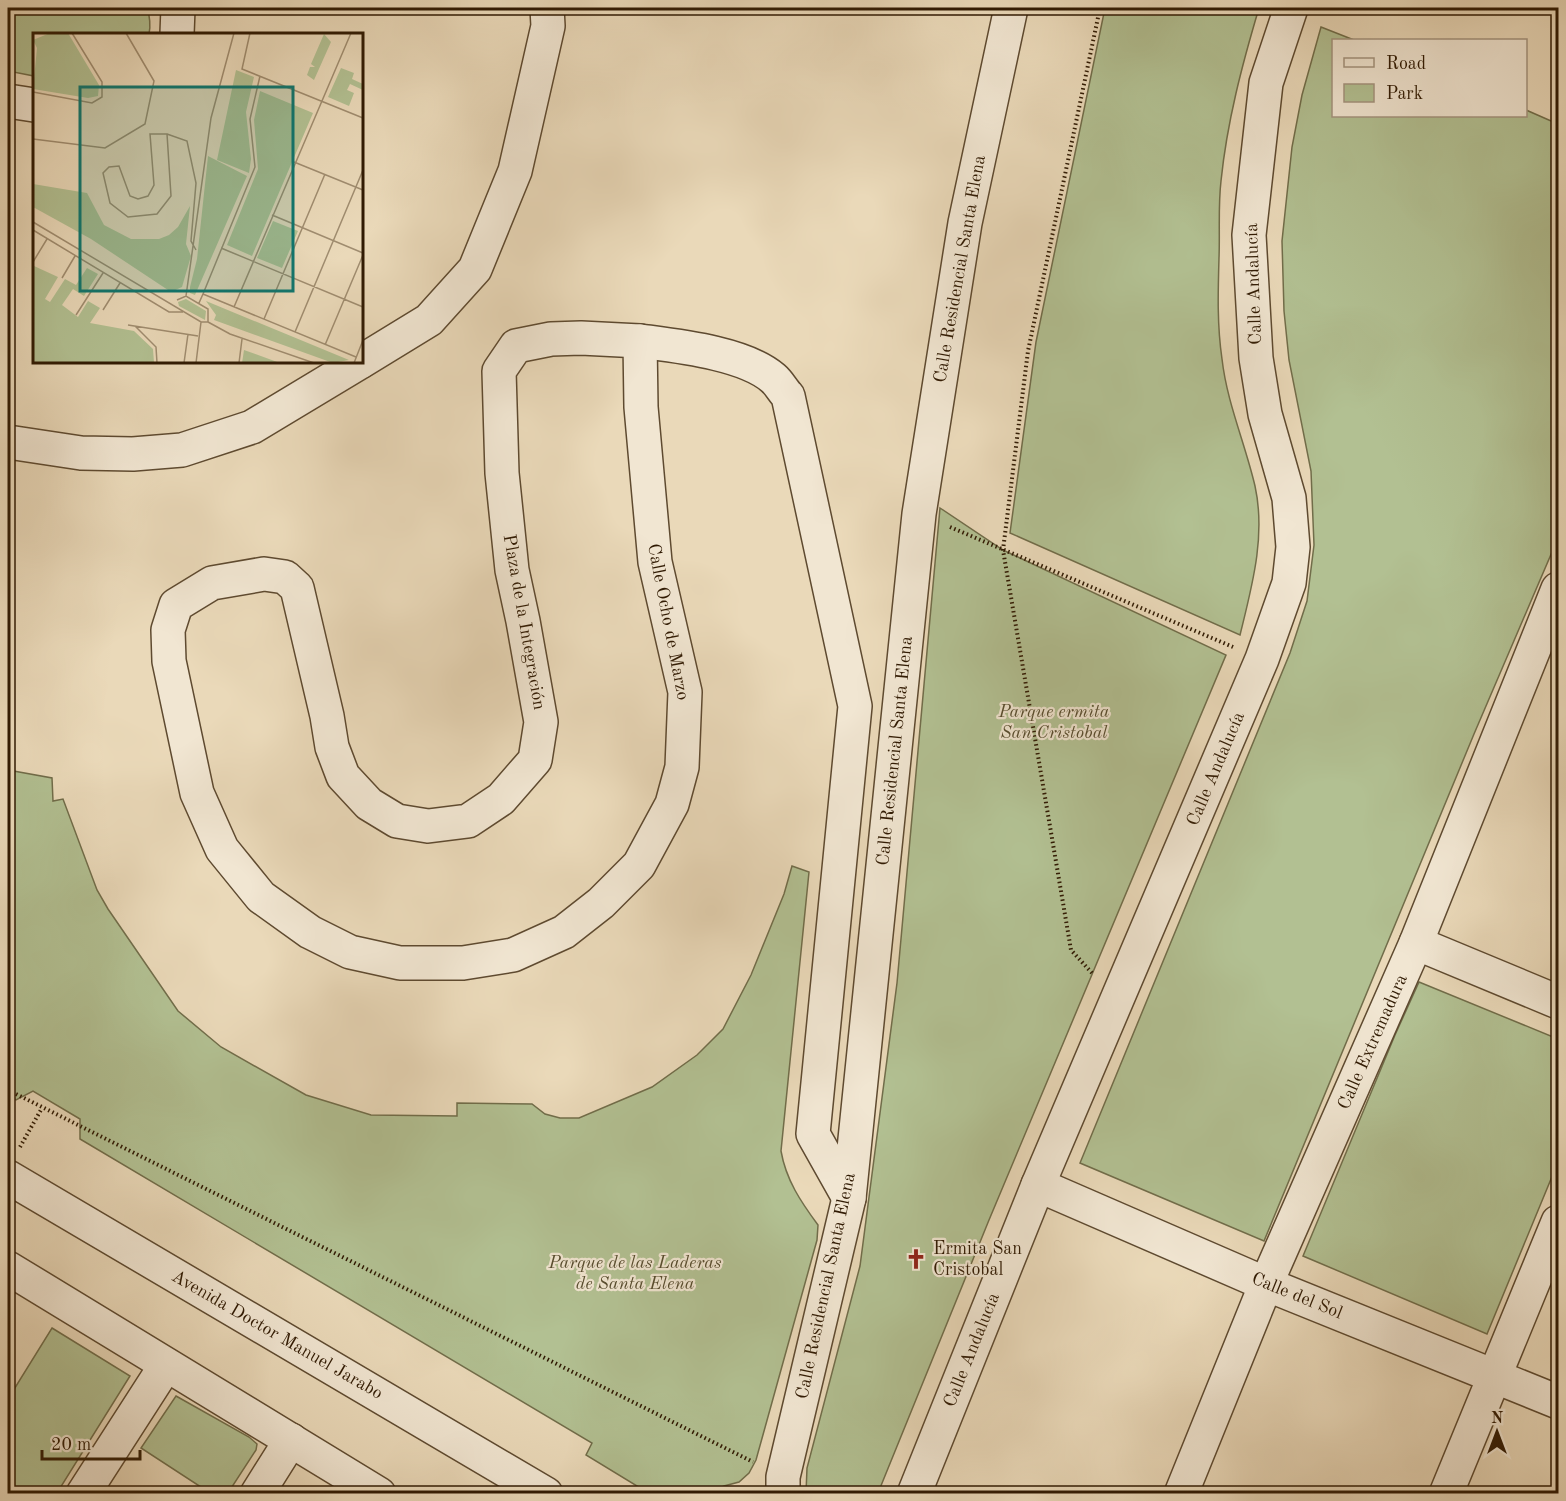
<svg xmlns="http://www.w3.org/2000/svg" width="1566" height="1501" font-family="'Old Standard TT',serif">
	<style>
		.green { fill: #b2c092; stroke: #716d4a; stroke-width: 1.5 }
		.lines { fill: none; stroke-linecap: round; stroke-linejoin: round }
		.minor-casing { stroke: #5e4a30; stroke-width: 36 }
		.path { stroke: #301a03; stroke-width: 4; stroke-dasharray: 1.5 3; stroke-linecap: butt }
		.minor { stroke: #f1e6d2; stroke-width: 33 }
		.labels { text-anchor: middle; dominant-baseline: central; stroke-width: 4.5; stroke-linejoin: round; paint-order: stroke }
		.street-label { font-size: 18px; fill: #301a03; stroke: #f1e6d2 }
		.park-label { font-size: 18px; font-style: italic; fill: #574c2e; stroke: #f1e6d2 }
		.poi-label { font-size: 18px; fill: #301a03; stroke: #f1e6d2; text-anchor: start }
		.inset-road { fill: none; stroke: #a08d70; stroke-width: 1.5 }
		.view { fill: #0f766e; fill-opacity: 0.15; stroke: #0f766e; stroke-width: 3 }
		.inset-edge { fill: none; stroke: #301a03; stroke-width: 3 }
	</style>
	<rect width="100%" height="100%" fill="#ead9b9"/>
	<filter id="stains"><feTurbulence type="fractalNoise" baseFrequency=".00333" numOctaves="4"/><feColorMatrix values="0 0 0 0 .2 0 0 0 0 .09 0 0 0 0 .02 0 0 0 .5 -.17"/></filter>
	<radialGradient id="worn" r=".72"><stop offset=".6" stop-color="#630" stop-opacity="0"/><stop offset="1" stop-color="#630" stop-opacity=".3"/></radialGradient>
	<g class="green">
		<path d="M8 8H147C150 17 151 24 149 34H34V76L8 71Z"/>
		<path d="M1105 8H1259C1242 65 1227 122 1221 181 1218 206 1220 233 1219 258 1218 292 1217 325 1222 359 1227 403 1245 443 1255 486 1266 536 1252 586 1240 635L1010 533 1036 342Z"/>
		<polygon points="1321,27 1354,40 1334,40 1334,116 1526,116 1526,110 1558,124 1558,538 1474,734 1264,1241 1080,1163 1290,653 1307,601 1314,545 1311,471 1289,360 1284,311 1282,241 1292,147 1302,95"/>
		<polygon points="940,508 1003,550 1226,655 989,1220 878,1493 806,1493 807,1468 860,1266 897,983"/>
		<path d="M8 770 52 778 53 801 63 799 97 890 108 909 178 1011 221 1047 306 1095 371 1115 457 1116V1103L532 1104 545 1114 560 1118H579L652 1087 697 1055 723 1029 751 975 784 894 792 866 809 872 781 1151C786 1180 801 1202 818 1225L817 1240 756 1460 749 1473 739 1482 724 1486 709 1493 650 1494 586 1455 592 1443 80 1139V1119L33 1091 16 1100 8 1095Z"/>
		<polygon points="1419,982 1558,1039 1558,1162 1487,1334 1303,1256 1395,1035"/>
		<polygon points="52,1328 130,1376 57,1493 8,1493 8,1399"/>
		<polygon points="176,1396 249,1437 257,1444 256,1450 228,1493 210,1493 141,1448"/>
	</g>
	<g class="lines">
		<g class="minor-casing">
			<g id="minor">
				<polyline points="177,34 178,8"/>
				<polyline points="8,101 34,105"/>
				<polygon points="581,338 640,341 641,407 655,562 685,692 682,767 672,804 639,865 601,903 564,932 513,955 463,963 400,963 350,952 310,932 261,897 222,849 197,793 169,661 168,630 176,605 212,583 264,574 285,577 297,588 327,716 332,747 343,776 369,804 397,821 428,826 468,821 501,799 535,760 541,722 523,621 512,570 502,473 499,371 516,346 551,339"/>
				<path d="M640 341C677 346 744 353 773 378 779 383 783 391 788 396L855 706 813 1134 849 1198"/>
				<polyline points="362,361 429,320 475,269 515,171 548,26 547,8"/>
				<polyline points="8,442 81,453 133,454 182,450 252,427 360,362"/>
				<polyline points="1416,943 1558,1002"/>
				<polyline points="8,1177 546,1494"/>
				<polyline points="1038,1185 1266,1284 1558,1402"/>
				<polyline points="8,1268 379,1494"/>
				<polyline points="83,1494 166,1365"/>
				<polyline points="257,1494 291,1440"/>
				<polyline points="783,1494 783,1477 849,1198 919,514 965,223 1011,8"/>
				<polyline points="914,1494 1038,1185 1262,659 1289,583 1293,547 1289,498 1265,414 1256,358 1249,235 1266,83 1291,8"/>
				<polyline points="1181,1494 1266,1284 1416,943 1558,589"/>
				<polyline points="1446,1494 1558,1222"/>
			</g>
		</g>
		<g class="path">
			<polyline points="950,527 1233,647"/>
			<polyline points="1092,973 1071,950 1003,550 1028,351 1100,8"/>
			<polyline points="8,1090 753,1462"/>
			<polyline points="20,1147 42,1108"/>
		</g>
		<use href="#minor" class="minor"/>
	</g>
	<defs>
		<g id="church-bare" transform="scale(1.62)"><path d="M-1.2-6h2.4v3.5h3.3v2.4h-3.3V6h-2.4V-.1h-3.3v-2.4h3.3Z" fill="#8f2418" stroke="#f1e6d2" stroke-width="2.5" paint-order="stroke"/></g>
	</defs>
	<g fill-rule="evenodd">
		<use href="#church-bare" x="916" y="1259"/>
	</g>
	<g class="labels">
		<g class="street-label">
			<text transform="translate(960 269) rotate(-80)">Calle Residencial Santa Elena</text>
			<text transform="translate(1254 284) rotate(-92)">Calle Andalucía</text>
			<text transform="translate(524 622) rotate(80)">Plaza de la Integración</text>
			<text transform="translate(668 622) rotate(79)">Calle Ocho de Marzo</text>
			<text transform="translate(895 751) rotate(-84)">Calle Residencial Santa Elena</text>
			<text transform="translate(1216 769) rotate(-67)">Calle Andalucía</text>
			<text transform="translate(1373 1042) rotate(-66)">Calle Extremadura</text>
			<text transform="translate(826 1286) rotate(-78)">Calle Residencial Santa Elena</text>
			<text transform="translate(1297 1296) rotate(22)">Calle del Sol</text>
			<text transform="translate(277 1335) rotate(30)">Avenida Doctor Manuel Jarabo</text>
			<text transform="translate(972 1350) rotate(-68)">Calle Andalucía</text>
		</g>
		<g class="park-label">
			<text x="1054" y="712">Parque ermita<tspan x="1054" dy="21">San Cristobal</tspan></text>
			<text x="635" y="1263">Parque de las Laderas<tspan x="635" dy="21">de Santa Elena</tspan></text>
		</g>
		<g class="poi-label">
			<text x="933" y="1249">Ermita San<tspan x="933" dy="21">Cristobal</tspan></text>
		</g>
	</g>
	<g transform="translate(33 33)">
		<rect width="330" height="330" fill="#ead9b9"/>
		<path d="M17 0H35L66 52 65 63 55 65 0 56 4 15 0 7ZM291 1 298 9 281 47 274 42 277 34H282L278 31ZM308 35 321 40 319 46 330 51V57L317 51 314 57 321 60 316 73 295 64ZM203 37 221 44 213 79 218 126 216 140 184 127ZM227 58 280 80 219 223 194 212 225 136 221 87ZM175 123 214 143 162 262 157 260V254L164 226ZM0 151 54 160 71 192 98 206H126L136 202 145 194 157 173 153 211 158 223 149 254 138 259 58 206 0 174ZM240 188 265 198 249 235 224 225ZM1 233 25 244 12 266 17 269 32 246 43 252 54 235 65 241 51 263 40 256 29 272 45 284 55 268 67 275 57 290 101 298 120 316 121 330H0ZM153 266 173 278 172 287 146 273 145 269ZM173 268 316 327 300 330 181 287 183 282ZM211 317 247 330H209Z" fill="#b2c092"/>
		<path class="inset-road" d="M217 0 209 36 330 85M0 59 59 70 69 64V49L39 0M117 101H134L138 163 124 181 95 184 77 170 70 140 76 134 86 133 97 163 105 166 115 163 121 152ZM134 101 154 108 163 150 158 208 163 217M0 106 72 115 112 91 121 48 93 0M261 129 330 157M239 182 330 220M0 189 168 289H175M0 197 136 279H150M188 215 330 274M0 229 14 206M29 245 42 223M170 261 222 134 217 86 227 43M153 263 178 85 201 0M144 267 153 263 175 276V289M166 270 170 261 323 324M201 274 318 0M70 277 87 250M43 282 70 240M231 286 292 141M175 289 197 301 281 330M95 292 165 303M102 293 123 314 124 330M262 299 330 137M292 312 330 222M151 330 155 301M163 330 168 289M206 330 209 306M321 330 330 307"/>
		<path class="view" d="M47 54H260V258H47Z"/>
		<rect width="330" height="330" class="inset-edge"/>
	</g>
	<rect width="1566" height="1501" fill="none" stroke="#ead9b9" stroke-width="30"/>
	<rect x="9" y="9" width="1548" height="1483" fill="none" stroke="#301a03" stroke-width="3"/>
	<rect x="15" y="15" width="1536" height="1471" fill="none" stroke="#301a03" stroke-width="1.5"/>
	<rect x="1332" y="39" width="195" height="78" fill="#f1e6d2" stroke="#a4947f" stroke-width="1.5"/>
	<rect x="1344" y="58" width="30" height="9" fill="#f1e6d2" stroke="#a4947f" stroke-width="1.5"/>
	<text x="1386" y="69" font-size="18" fill="#301a03">Road</text>
	<rect x="1344" y="84" width="30" height="18" fill="#b2c092" stroke="#a4947f" stroke-width="1.5"/>
	<text x="1386" y="99" font-size="18" fill="#301a03">Park</text>
	<g transform="translate(1497 1432)" stroke="#f1e6d2" stroke-width="4.5" paint-order="stroke">
	<path d="M0-4.5L10 22L0 15L-10 22Z" fill="#301a03"/>
	<text y="-9" font-size="16" font-weight="bold" text-anchor="middle" fill="#301a03">N</text>
	</g>
	<path d="M42 1450v9h98v-9" fill="none" stroke="#301a03" stroke-width="3"/>
	<text x="51" y="1450" font-size="18" fill="#301a03" stroke="#f1e6d2" stroke-width="4.5" paint-order="stroke">20 m</text>
	<rect width="100%" height="100%" filter="url(#stains)"/>
	<rect width="100%" height="100%" fill="url(#worn)"/>
</svg>
